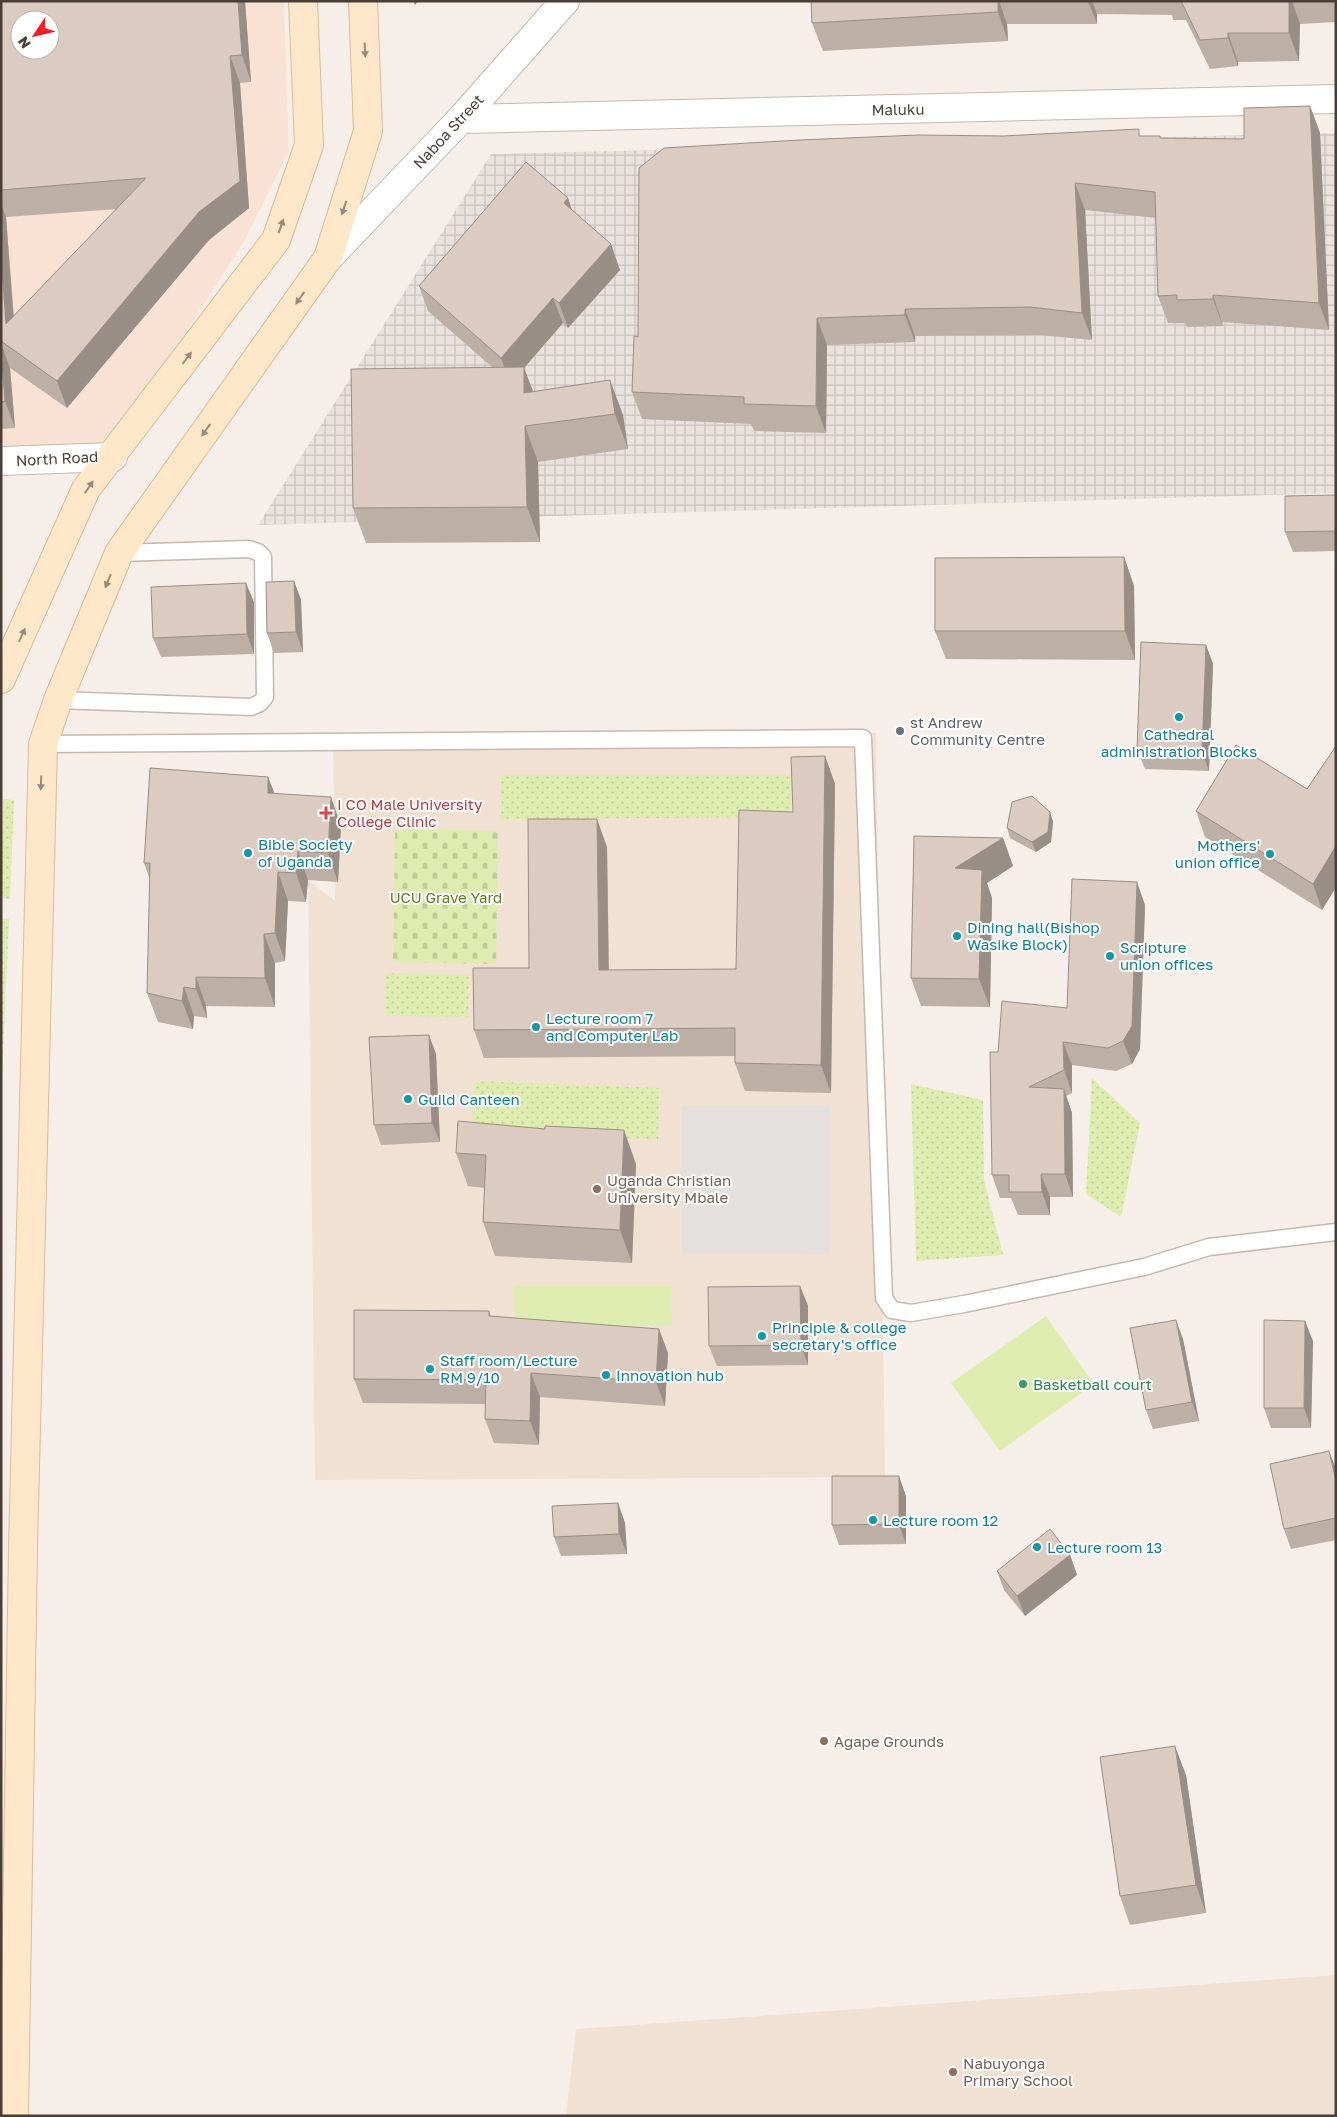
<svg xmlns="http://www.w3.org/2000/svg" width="1337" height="2117" font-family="'Golos Text',sans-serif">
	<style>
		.commercial { fill: #f9e1d3; fill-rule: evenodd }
		.industrial { fill: url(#industrial-grid) }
		.education { fill: #f0e1d2 }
		.grass { fill: url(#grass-dots) }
		.cemetery { fill: url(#cemetery-stones) }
		.park { fill: #deedaf }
		.parking { fill: #e4e0de }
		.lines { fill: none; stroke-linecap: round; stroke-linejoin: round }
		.service-casing { stroke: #c5b8ae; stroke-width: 19 }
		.minor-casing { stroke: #c5b8ae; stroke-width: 30 }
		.secondary-casing { stroke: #dcbb98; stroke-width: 30 }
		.service { stroke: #fff; stroke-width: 16 }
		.minor { stroke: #fff; stroke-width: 28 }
		.secondary { stroke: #ffe7ca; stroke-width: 28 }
		.wall { fill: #bcafa5; fill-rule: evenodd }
		.shaded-wall { fill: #998e86 }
		.building { fill: #dbcbc0; stroke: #998e86; fill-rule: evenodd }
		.oneway { fill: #9b8a79 }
		.culture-dot { fill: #0f9aa8; stroke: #fff; stroke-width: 2 }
		.worship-dot { fill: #6b7280; stroke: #fff; stroke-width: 2 }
		.health-dot { fill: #e0444e; stroke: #fff; stroke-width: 2 }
		.education-dot { fill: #8d6e63; stroke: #fff; stroke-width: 2 }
		.leisure-dot { fill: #2e9e5b; stroke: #fff; stroke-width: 2 }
		.labels { text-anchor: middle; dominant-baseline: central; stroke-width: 4; stroke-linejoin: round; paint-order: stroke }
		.street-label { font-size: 15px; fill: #4a3e37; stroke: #fff }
		.worship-label { font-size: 15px; fill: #5b616d; stroke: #fff; text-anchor: start }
		.culture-label { font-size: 15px; fill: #0d838f; stroke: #fff; text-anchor: start }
		.health-label { font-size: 15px; fill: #be3a42; stroke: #fff; text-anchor: start }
		.park-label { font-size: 15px; fill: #5b8224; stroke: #fff }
		.education-label { font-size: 15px; fill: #785e54; stroke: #fff; text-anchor: start }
		.leisure-label { font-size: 15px; fill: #27864d; stroke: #fff; text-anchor: start }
	</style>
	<defs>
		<pattern id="industrial-grid" width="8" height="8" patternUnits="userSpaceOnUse" patternTransform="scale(1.25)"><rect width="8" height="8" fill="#e8e1de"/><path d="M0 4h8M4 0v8" fill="none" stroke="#c8c2bf"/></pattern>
		<pattern id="grass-dots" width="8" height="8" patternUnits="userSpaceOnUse" patternTransform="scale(1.25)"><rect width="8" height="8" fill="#deedaf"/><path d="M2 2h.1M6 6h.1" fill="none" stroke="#c0cc97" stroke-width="1.8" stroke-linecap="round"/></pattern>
		<pattern id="cemetery-stones" width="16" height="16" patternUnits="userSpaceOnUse" patternTransform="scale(1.25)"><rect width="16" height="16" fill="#deedaf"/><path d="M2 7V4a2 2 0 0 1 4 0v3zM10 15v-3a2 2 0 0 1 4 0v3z" fill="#c0cc97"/></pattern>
	</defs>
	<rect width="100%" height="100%" fill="#f6efe9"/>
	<path class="commercial" d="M1 1H284L289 151 243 243 105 458 1 466ZM20 20H50V50H20Z"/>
	<polygon class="industrial" points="1336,133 1336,493 258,525 491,154"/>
	<g class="education">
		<polygon points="876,733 885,1477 315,1480 308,880 335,901 333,737"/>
		<polygon points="1336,1975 1336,2116 566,2116 576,2029"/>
	</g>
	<g class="grass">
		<polygon points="501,775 791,775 791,817 501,819"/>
		<polygon points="3,799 14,800 10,899 1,898"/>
		<polygon points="1,918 9,919 1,1099"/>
		<polygon points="385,973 469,975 468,1017 385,1016"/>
		<polygon points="1092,1078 1140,1123 1121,1217 1086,1194"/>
		<polygon points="474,1081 659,1088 658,1139 472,1133"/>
		<polygon points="911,1084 983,1100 984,1180 1003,1255 916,1261"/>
	</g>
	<polygon class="cemetery" points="395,829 498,831 496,964 393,962"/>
	<g class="park">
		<polygon points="514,1286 671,1286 672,1326 515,1325"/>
		<polygon points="1046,1316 1094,1384 1000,1451 951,1383"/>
	</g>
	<polygon class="parking" points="681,1106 830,1106 830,1254 682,1253"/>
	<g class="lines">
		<g class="service-casing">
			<g id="service">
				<polyline points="58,700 251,707 260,703 265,697 263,557 258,552 249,549 119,553"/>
				<polyline points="43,744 863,738 884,1298 892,1310 911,1313 964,1304 1144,1267 1209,1247 1336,1232"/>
			</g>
		</g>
		<g class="minor-casing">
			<g id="minor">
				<polyline points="461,119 1336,99"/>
				<polyline points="328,258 461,119 565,1"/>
				<polyline points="1,461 113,457"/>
			</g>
		</g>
		<g class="secondary-casing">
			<g id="secondary">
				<polyline points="1,679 86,489 276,240 309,145 303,1"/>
				<polyline points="14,2116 23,1548 43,744 58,700 119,553 328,258 368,131 363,1"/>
			</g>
		</g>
		<use href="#service" class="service"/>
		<use href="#minor" class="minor"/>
		<use href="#secondary" class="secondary"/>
	</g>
	<g class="wall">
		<path d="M1 1H245L251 82 240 83 249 208 209 240 67 408 10 368 15 428 1 429ZM117 209 14 317 6 217Z"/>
		<polygon points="811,1 1336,1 1336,22 1300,24 1299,61 1238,62 1238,66 1210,69 1186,20 1173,20 1172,15 1097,14 1097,24 1007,24 1008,41 823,51 812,23"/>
		<polygon points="1310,106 1320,133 1329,330 1222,322 1223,326 1187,327 1185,323 1168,323 1158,296 1156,218 1085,210 1092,340 1040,335 915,336 915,342 827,345 826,433 754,431 751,424 642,419 632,392 638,337 1142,136 1160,136 1161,138 1244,139"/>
		<polygon points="572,211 620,270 568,328 563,323 524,368 533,391 623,415 628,449 538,462 540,542 366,543 353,508 492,367 428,311 419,286"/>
		<polygon points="1336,495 1336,551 1293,552 1285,532"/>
		<polygon points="1124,557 1134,586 1135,660 946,659 935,631"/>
		<polygon points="294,581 301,600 303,652 274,653 267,633"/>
		<polygon points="254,602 254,654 161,657 153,638"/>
		<polygon points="1206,645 1213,664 1209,771 1145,769 1137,749"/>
		<polygon points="1336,746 1336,887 1322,910 1205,837 1196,811 1307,789"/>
		<polygon points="825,756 835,784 831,1093 745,1091 735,1063 735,1056 484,1058 474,1030 529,968 607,847 609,970 736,969 793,812"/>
		<polygon points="268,777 274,793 341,826 338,882 308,880 306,902 288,901 285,961 275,963 275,1007 206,1006 207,1018 194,1016 193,1029 158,1022 147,993 150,880 144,863"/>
		<polygon points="1050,812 1053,822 1051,842 1036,852 1010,838 1007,828"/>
		<polygon points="1003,838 1013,866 987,883 992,898 990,1007 921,1006 911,978"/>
		<polygon points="1145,905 1140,1049 1132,1064 1116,1071 1072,1065 1072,1093 1066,1096 1072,1113 1073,1197 1050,1197 1050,1215 1018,1215 1011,1198 1000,1198 992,1175 998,1052 1067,1008"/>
		<polygon points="436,1054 440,1142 381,1145 374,1125"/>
		<polygon points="456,1153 636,1164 632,1263 495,1256 483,1222 485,1188 468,1186"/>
		<polygon points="800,1286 808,1306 808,1365 717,1366 709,1346"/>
		<polygon points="489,1311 491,1316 668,1353 665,1406 540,1397 539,1445 494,1443 485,1419 486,1404 363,1403 354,1379"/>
		<polygon points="1183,1339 1199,1421 1153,1429 1146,1410"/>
		<polygon points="1313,1341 1311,1428 1271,1428 1264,1408"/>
		<polygon points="1336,1469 1336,1540 1291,1549 1284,1529"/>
		<polygon points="906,1496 906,1544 839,1545 832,1525"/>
		<polygon points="618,1503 625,1523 627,1554 561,1556 554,1537"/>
		<polygon points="1070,1555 1077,1575 1025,1616 1004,1590 997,1571"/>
		<polygon points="1186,1775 1206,1913 1130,1925 1120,1896"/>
	</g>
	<g class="shaded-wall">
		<polygon points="238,1 245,1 251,82 242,55"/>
		<polygon points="413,1 418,1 415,5"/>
		<polygon points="998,1 999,1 1007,24 1008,41 998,12"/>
		<polygon points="1088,1 1092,1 1097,14 1097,24"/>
		<polygon points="1289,1 1292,1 1300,24 1299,61 1289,33"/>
		<polygon points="1228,33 1238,62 1238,66 1228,38"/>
		<polygon points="230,56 240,83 249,208 209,240 67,408 57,381"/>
		<polygon points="1310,106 1320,133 1329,330 1319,303"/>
		<polygon points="1075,183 1085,210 1092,340 1082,313"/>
		<polygon points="568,198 577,224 564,203"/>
		<polygon points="1,203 6,217 16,351 6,324 1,254"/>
		<polygon points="611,244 620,270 568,328 559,303"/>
		<polygon points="1213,295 1222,322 1223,326 1213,299"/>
		<polygon points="553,298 563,323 524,368 537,402 510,383 501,358"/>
		<polygon points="905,309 915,336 915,342 905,315"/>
		<polygon points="817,318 827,345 826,433 816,406"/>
		<polygon points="1,343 10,368 15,428 5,401"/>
		<polygon points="610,380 623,415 628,449 615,414"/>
		<polygon points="525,426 538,462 540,542 527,507"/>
		<polygon points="1124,557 1134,586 1135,660 1125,631"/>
		<polygon points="294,581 301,600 303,652 296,632"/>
		<polygon points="246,583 254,602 254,654 247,634"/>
		<polygon points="1206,645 1213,664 1209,771 1202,752"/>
		<polygon points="825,756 835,784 831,1093 821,1065"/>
		<polygon points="268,777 279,805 268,793"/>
		<polygon points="331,797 341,826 338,882 328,853"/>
		<polygon points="1050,812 1053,822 1051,842 1036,852 1032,842"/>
		<polygon points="597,819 607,847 609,998 599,970"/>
		<polygon points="1003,838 1013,866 987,883 992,898 990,1007 979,979 955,868"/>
		<polygon points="1336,846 1336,887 1322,910 1313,884"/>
		<polygon points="298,851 308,880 306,902 296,873"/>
		<polygon points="278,872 288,901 285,961 275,933"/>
		<polygon points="1137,882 1145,905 1140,1049 1132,1064 1123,1041"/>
		<polygon points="264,934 275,963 275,1007 265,978"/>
		<polygon points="196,977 206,1006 207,1018 196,989"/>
		<polygon points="184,987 194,1016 193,1029 182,1001"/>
		<polygon points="429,1035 436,1054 440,1142 432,1123"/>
		<polygon points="1063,1042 1072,1065 1072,1093 1064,1070"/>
		<polygon points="1064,1089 1072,1113 1073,1197 1065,1174"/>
		<polygon points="624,1130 636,1164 632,1263 620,1230"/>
		<polygon points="1041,1174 1050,1197 1050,1215 1042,1192"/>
		<polygon points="800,1286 808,1306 808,1365 801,1345"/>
		<polygon points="1176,1320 1183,1339 1199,1421 1192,1402"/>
		<polygon points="1305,1321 1313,1341 1311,1428 1304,1408"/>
		<polygon points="659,1329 668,1353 665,1406 656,1382"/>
		<polygon points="531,1373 540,1397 539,1445 530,1421"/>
		<polygon points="1329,1451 1336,1469 1336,1481"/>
		<polygon points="899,1476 906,1496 906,1544 899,1524"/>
		<polygon points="618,1503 625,1523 627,1554 619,1534"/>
		<polygon points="1070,1555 1077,1575 1025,1616 1017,1596"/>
		<polygon points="1175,1746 1186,1775 1206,1913 1196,1885"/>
	</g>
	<g class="building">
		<path d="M1 1H238L242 55 230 56 240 181 199 212 57 381 1 341V254L6 324 146 178 1 190ZM20 20H50V50H20Z"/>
		<polygon points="811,1 998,1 998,12 812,23"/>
		<polygon points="1181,1 1289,1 1289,33 1228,33 1228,38 1200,40"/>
		<polygon points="1310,106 1319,303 1213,295 1213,299 1177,300 1177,295 1158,296 1155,192 1075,183 1082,313 1030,307 905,309 905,315 817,318 816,406 744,404 744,397 632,392 634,336 638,337 639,168 664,148 800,140 918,135 1003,136 1139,129 1139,136 1160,136 1160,138 1244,139 1244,108"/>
		<polygon points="526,162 568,198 564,203 611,244 559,303 553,298 501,358 419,286"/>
		<polygon points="1,350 5,401 1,402"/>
		<polygon points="524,367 524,393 610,380 615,414 525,426 527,507 353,508 351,369"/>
		<polygon points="1336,495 1336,531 1285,532 1285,496"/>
		<polygon points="1124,557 1125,631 935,631 935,558"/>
		<polygon points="294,581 296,632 267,633 266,582"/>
		<polygon points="246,583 247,634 153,638 151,587"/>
		<polygon points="1141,642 1206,645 1202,752 1137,749"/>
		<polygon points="1236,745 1307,789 1336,746 1336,846 1313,884 1196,811"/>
		<polygon points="825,756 821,1065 735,1063 735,1028 474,1030 473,968 529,968 528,819 597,819 599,970 736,969 739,810 793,812 791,757"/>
		<polygon points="150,768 268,777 268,793 331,797 328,853 298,851 296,873 278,872 275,933 264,934 265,978 196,977 196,989 184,987 182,1001 147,993 150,863 144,863"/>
		<polygon points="1032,796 1050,812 1048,832 1032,842 1007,828 1012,802"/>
		<polygon points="914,836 1003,838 955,868 982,870 979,979 911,978"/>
		<polygon points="1072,879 1137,882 1132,1026 1123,1041 1108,1048 1063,1042 1064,1070 1029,1087 1064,1089 1065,1174 1041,1174 1042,1192 1009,1192 1009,1175 992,1175 990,1052 998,1052 1002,1001 1067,1008"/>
		<polygon points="429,1035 432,1123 374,1125 369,1037"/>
		<polygon points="458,1121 545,1129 545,1126 624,1130 620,1230 483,1222 486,1155 456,1153"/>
		<polygon points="800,1286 801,1345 709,1346 708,1287"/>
		<polygon points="354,1310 489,1311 489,1316 659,1329 656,1382 531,1373 530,1421 485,1419 486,1380 354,1379"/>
		<polygon points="1176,1320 1192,1402 1146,1410 1130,1328"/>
		<polygon points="1264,1320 1305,1321 1304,1408 1264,1408"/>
		<polygon points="1329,1451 1336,1481 1336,1518 1284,1529 1270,1464"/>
		<polygon points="832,1476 899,1476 899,1524 832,1525"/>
		<polygon points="618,1503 619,1534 554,1537 552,1506"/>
		<polygon points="1050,1529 1070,1555 1017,1596 997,1571"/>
		<polygon points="1175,1746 1196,1885 1120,1896 1100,1757"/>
	</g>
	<defs><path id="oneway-solid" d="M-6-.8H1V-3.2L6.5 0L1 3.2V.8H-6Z" transform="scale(1.25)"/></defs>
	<g class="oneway">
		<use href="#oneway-solid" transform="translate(365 50) rotate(87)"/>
		<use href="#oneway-solid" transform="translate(344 208) rotate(108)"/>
		<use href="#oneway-solid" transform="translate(281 226) rotate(-71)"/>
		<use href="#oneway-solid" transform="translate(300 298) rotate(125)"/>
		<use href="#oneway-solid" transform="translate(187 358) rotate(-53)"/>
		<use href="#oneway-solid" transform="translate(206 430) rotate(125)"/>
		<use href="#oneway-solid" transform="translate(89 487) rotate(-56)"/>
		<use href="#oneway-solid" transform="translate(108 581) rotate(113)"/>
		<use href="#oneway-solid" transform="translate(22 635) rotate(-66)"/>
		<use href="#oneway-solid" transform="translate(41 783) rotate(92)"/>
	</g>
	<g class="culture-dot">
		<circle cx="1179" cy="717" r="5"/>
		<circle cx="248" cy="853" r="5"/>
		<circle cx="1270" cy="854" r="5"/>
		<circle cx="957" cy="936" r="5"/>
		<circle cx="1110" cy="956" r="5"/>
		<circle cx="536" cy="1027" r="5"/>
		<circle cx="408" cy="1099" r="5"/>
		<circle cx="762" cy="1336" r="5"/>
		<circle cx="430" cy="1369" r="5"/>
		<circle cx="606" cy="1375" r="5"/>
		<circle cx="873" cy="1520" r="5"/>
		<circle cx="1037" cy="1547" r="5"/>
	</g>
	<circle class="worship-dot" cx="900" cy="731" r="5"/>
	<path class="health-dot" d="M323.5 805.5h5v5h5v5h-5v5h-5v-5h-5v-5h5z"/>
	<g class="education-dot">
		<circle cx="597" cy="1189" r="5"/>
		<circle cx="824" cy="1741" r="5"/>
		<circle cx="953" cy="2072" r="5"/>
	</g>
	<circle class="leisure-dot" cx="1023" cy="1384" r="5"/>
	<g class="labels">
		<g class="street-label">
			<text transform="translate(898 109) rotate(-1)">Maluku</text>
			<text transform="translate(448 131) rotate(-47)">Naboa Street</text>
			<text transform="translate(57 458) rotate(-3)">North Road</text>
		</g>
		<g class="worship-label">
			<text x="910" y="722">st Andrew<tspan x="910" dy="17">Community Centre</tspan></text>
		</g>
		<g class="culture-label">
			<text x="1179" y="734" text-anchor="middle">Cathedral<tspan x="1179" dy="17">administration Blocks</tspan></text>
			<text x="258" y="844">Bible Society<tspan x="258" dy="17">of Uganda</tspan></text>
			<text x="1260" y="845" text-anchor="end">Mothers'<tspan x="1260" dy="17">union office</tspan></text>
			<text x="967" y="927">Dining hall(Bishop<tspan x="967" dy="17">Wasike Block)</tspan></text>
			<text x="1120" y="947">Scripture<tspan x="1120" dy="17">union offices</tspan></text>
			<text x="546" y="1018">Lecture room 7<tspan x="546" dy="17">and Computer Lab</tspan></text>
			<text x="418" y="1099">Guild Canteen</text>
			<text x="772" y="1327">Principle &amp; college<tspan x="772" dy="17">secretary's office</tspan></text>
			<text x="440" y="1360">Staff room/Lecture<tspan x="440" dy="17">RM 9/10</tspan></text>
			<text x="616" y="1375">Innovation hub</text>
			<text x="883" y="1520">Lecture room 12</text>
			<text x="1047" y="1547">Lecture room 13</text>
		</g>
		<g class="health-label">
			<text x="337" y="804">I CO Male University<tspan x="337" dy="17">College Clinic</tspan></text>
		</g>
		<g class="park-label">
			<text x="446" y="897">UCU Grave Yard</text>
		</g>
		<g class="education-label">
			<text x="607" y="1180">Uganda Christian<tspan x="607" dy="17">University Mbale</tspan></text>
			<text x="834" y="1741">Agape Grounds</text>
			<text x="963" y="2063">Nabuyonga<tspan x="963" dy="17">Primary School</tspan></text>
		</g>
		<g class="leisure-label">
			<text x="1033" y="1384">Basketball court</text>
		</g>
	</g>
	<rect width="1337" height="2117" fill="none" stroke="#4a3e37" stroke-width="5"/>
	<g transform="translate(35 35) rotate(235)"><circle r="24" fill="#ffffff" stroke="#b7b2af"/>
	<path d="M0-4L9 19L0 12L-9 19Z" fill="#ff1725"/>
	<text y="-8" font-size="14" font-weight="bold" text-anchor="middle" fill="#4a3e37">N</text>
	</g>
</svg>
